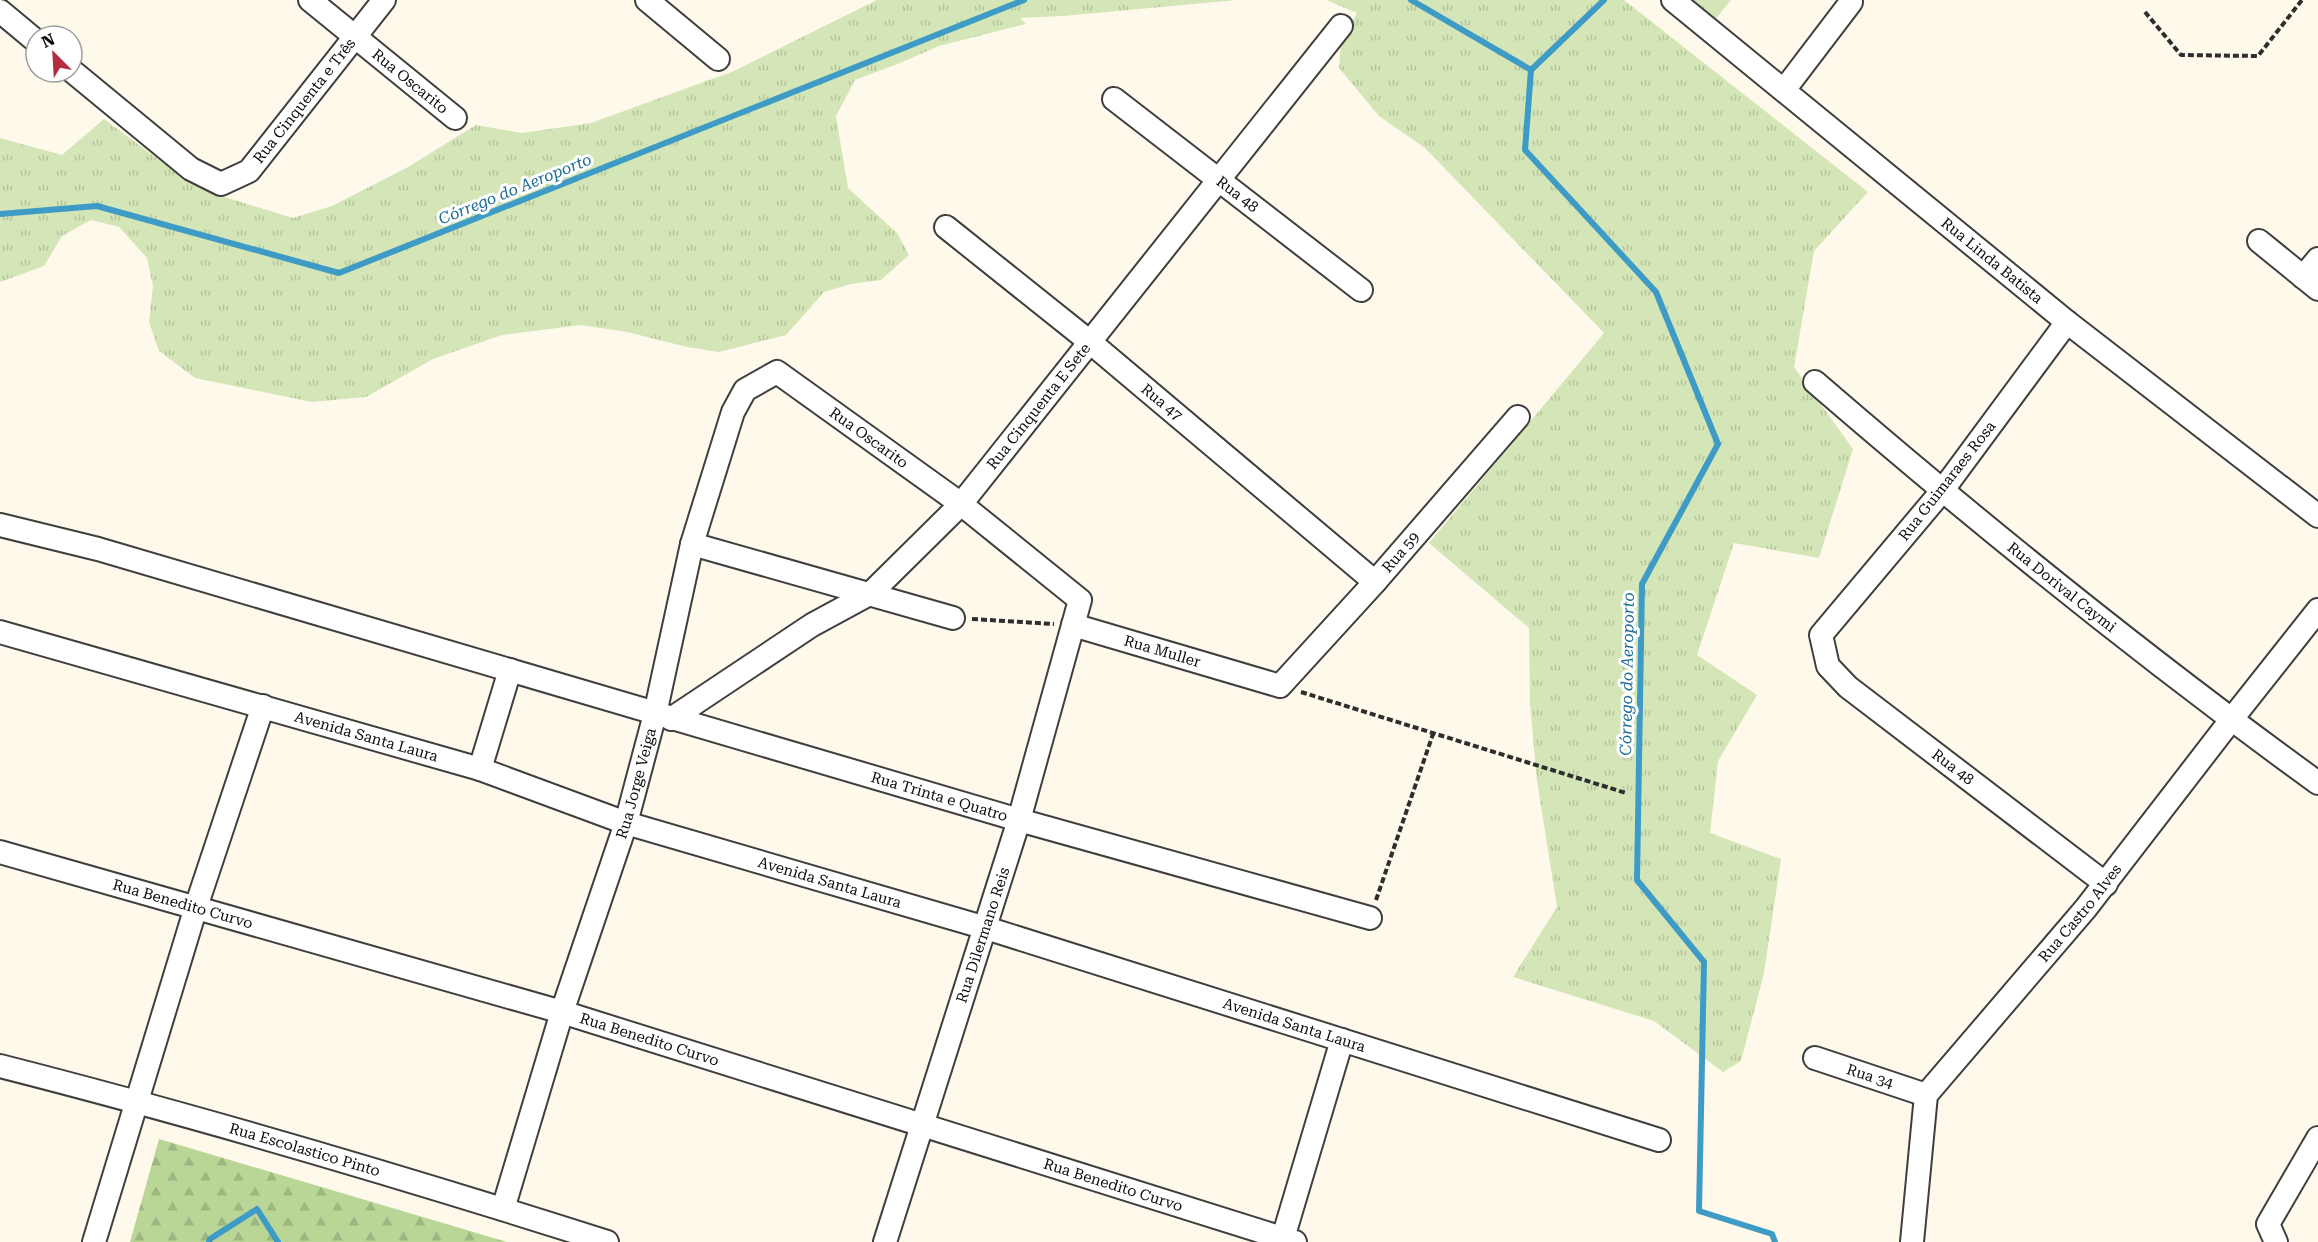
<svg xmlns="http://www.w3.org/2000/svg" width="2318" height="1242" font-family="'Roboto Serif',serif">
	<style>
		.grass { fill: url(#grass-tufts) }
		.forest { fill: url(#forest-firs) }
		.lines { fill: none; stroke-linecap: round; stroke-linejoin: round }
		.stream { stroke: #3e9bc5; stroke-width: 6 }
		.minor-casing { stroke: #3f3f3f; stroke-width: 26 }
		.path { stroke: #2e2e2e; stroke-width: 4; stroke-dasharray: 6 3; stroke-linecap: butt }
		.minor { stroke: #fff; stroke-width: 22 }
		.labels { text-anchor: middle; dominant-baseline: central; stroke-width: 6; stroke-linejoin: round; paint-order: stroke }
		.street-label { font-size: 15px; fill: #0c0c0c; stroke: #fff }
		.water-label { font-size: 16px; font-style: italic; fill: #1c6c96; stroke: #fff }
	</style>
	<defs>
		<pattern id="grass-tufts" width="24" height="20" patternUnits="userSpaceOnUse" patternTransform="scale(1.5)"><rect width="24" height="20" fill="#d4e6b7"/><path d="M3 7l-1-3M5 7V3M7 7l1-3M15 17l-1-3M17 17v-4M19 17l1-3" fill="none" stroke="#b5c49c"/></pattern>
		<pattern id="forest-firs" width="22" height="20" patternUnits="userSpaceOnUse" patternTransform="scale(1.5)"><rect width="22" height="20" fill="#b9d697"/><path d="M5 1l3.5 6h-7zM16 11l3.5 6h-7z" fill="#9eb681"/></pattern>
	</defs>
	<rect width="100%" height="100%" fill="#fef9eb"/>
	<g class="grass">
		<polygon points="877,0 1237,0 1063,16 1020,18 1026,24 939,46 900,63 855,80 836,116 848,188 897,233 909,255 881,280 851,284 824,292 786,335 719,352 687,347 627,332 581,325 502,335 433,359 366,397 312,402 195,378 159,351 149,322 153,286 147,258 119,227 91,220 62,236 44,266 0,282 0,138 62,155 104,119 190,183 221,196 293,218 332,206 408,167 476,125 522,133 591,123 734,71"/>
		<polygon points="1326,0 1624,0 1868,192 1814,251 1794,367 1853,449 1819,558 1734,543 1697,655 1757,695 1718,761 1710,833 1781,859 1764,973 1741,1061 1723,1072 1654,1021 1513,977 1557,907 1537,781 1530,704 1529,628 1429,543 1604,333 1425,148 1379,116 1339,68 1341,42 1357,13"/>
		<polygon points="1688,0 1731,0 1714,21"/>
	</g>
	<polygon class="forest" points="159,1139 507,1242 130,1242"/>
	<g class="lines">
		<g class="stream">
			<polyline points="1411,0 1531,70 1525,150 1656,292 1718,444 1642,584 1637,880 1704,962 1699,1211 1772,1234 1775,1242"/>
			<polyline points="1531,70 1604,0"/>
			<polyline points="0,214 97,206 339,273 1024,0"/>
			<polyline points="209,1242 210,1239 257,1209 278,1242"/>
		</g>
		<g class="minor-casing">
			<g id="minor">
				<path id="s1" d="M310 0 455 118"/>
				<polyline points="647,0 718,59"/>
				<path id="s2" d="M1673 0 2067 322 2318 516"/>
				<polyline points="0,11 36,41"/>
				<path id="s3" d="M72 71 191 169 221 184 249 171 384 0"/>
				<polyline points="1784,90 1851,2"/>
				<path id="s4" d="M1114 99 1361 290"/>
				<path id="s5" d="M946 227 1090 342 1375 582"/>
				<polyline points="2259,241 2318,289"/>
				<polyline points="2303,277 2318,259"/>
				<path id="s6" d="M2067 322 1942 491 1821 635 1828 666 1848 687 2106 884"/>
				<path id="s7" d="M1815 382C1977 522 2144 657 2318 783"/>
				<path id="s8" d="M0 525 98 549 1019 820 1370 918"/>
				<polyline points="692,544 953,618"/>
				<path id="s9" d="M1073 625 1280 686 1375 582 1518 417"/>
				<path id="s10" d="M0 632 480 769 626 823 986 928 1659 1140"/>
				<path id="s11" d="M671 719 812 625 871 593 961 504 1341 26"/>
				<polyline points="480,769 510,670"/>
				<path id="s12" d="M0 852 562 1012 1295 1242"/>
				<path id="s13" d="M1815 1058 1926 1095"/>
				<path id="s14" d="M0 1066C204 1118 406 1178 607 1242"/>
				<path id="s15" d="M503 1209 562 1012 626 823 655 714 692 544 733 412 745 390 777 372 961 504 1080 600 1019 820 885 1242"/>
				<polyline points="1283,1238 1342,1040"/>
				<polyline points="94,1242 196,907 263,706"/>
				<path id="s16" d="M1912 1242 1926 1095 2086 908 2231 720 2318 610"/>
				<polyline points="2276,1242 2268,1224 2318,1138"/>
			</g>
		</g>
		<g class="path">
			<polyline points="2145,12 2181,55 2258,56 2302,0"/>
			<polyline points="972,619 1054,624"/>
			<polyline points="1301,692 1626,793"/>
			<polyline points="1376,900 1433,734"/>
		</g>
		<use href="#minor" class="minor"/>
	</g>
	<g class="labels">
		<g class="street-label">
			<text stroke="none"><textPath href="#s1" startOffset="129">Rua Oscarito</textPath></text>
			<text stroke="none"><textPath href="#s3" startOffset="308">Rua Cinquenta e Três</textPath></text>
			<text stroke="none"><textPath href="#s4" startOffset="156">Rua 48</textPath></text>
			<text stroke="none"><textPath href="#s2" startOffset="412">Rua Linda Batista</textPath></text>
			<text stroke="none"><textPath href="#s5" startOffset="278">Rua 47</textPath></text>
			<text stroke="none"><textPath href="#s11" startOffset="488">Rua Cinquenta E Sete</textPath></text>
			<text stroke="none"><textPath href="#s15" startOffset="1005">Rua Oscarito</textPath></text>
			<text transform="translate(1947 481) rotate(-52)">Rua Guimaraes Rosa</text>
			<text stroke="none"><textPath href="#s9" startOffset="396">Rua 59</textPath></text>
			<text stroke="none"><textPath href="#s7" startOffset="321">Rua Dorival Caymi</textPath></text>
			<text stroke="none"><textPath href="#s9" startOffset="93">Rua Muller</textPath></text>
			<text stroke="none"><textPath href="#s10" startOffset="381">Avenida Santa Laura</textPath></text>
			<text stroke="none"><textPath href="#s6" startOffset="591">Rua 48</textPath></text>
			<text stroke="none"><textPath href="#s15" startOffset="446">Rua Jorge Veiga</textPath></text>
			<text stroke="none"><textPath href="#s8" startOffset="978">Rua Trinta e Quatro</textPath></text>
			<text stroke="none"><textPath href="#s10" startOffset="867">Avenida Santa Laura</textPath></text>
			<text stroke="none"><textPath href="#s12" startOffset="190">Rua Benedito Curvo</textPath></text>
			<text stroke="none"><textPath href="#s16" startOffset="386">Rua Castro Alves</textPath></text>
			<text transform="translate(983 935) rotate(-72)">Rua Dilermano Reis</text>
			<text stroke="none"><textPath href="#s10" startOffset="1353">Avenida Santa Laura</textPath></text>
			<text stroke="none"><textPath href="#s12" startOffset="676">Rua Benedito Curvo</textPath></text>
			<text stroke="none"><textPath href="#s13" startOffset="58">Rua 34</textPath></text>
			<text stroke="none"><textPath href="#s14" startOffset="316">Rua Escolastico Pinto</textPath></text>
			<text stroke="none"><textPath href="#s12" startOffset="1162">Rua Benedito Curvo</textPath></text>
		</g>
		<g class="water-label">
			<text transform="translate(515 189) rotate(-22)">Córrego do Aeroporto</text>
			<text transform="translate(1627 674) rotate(-89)">Córrego do Aeroporto</text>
		</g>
	</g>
	<g transform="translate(54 54) rotate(336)"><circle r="28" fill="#ffffff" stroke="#9e9e9e" stroke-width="1.5"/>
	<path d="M0-4.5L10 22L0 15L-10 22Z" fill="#b32c3f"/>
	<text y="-9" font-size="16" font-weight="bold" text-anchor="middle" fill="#0c0c0c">N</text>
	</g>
</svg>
